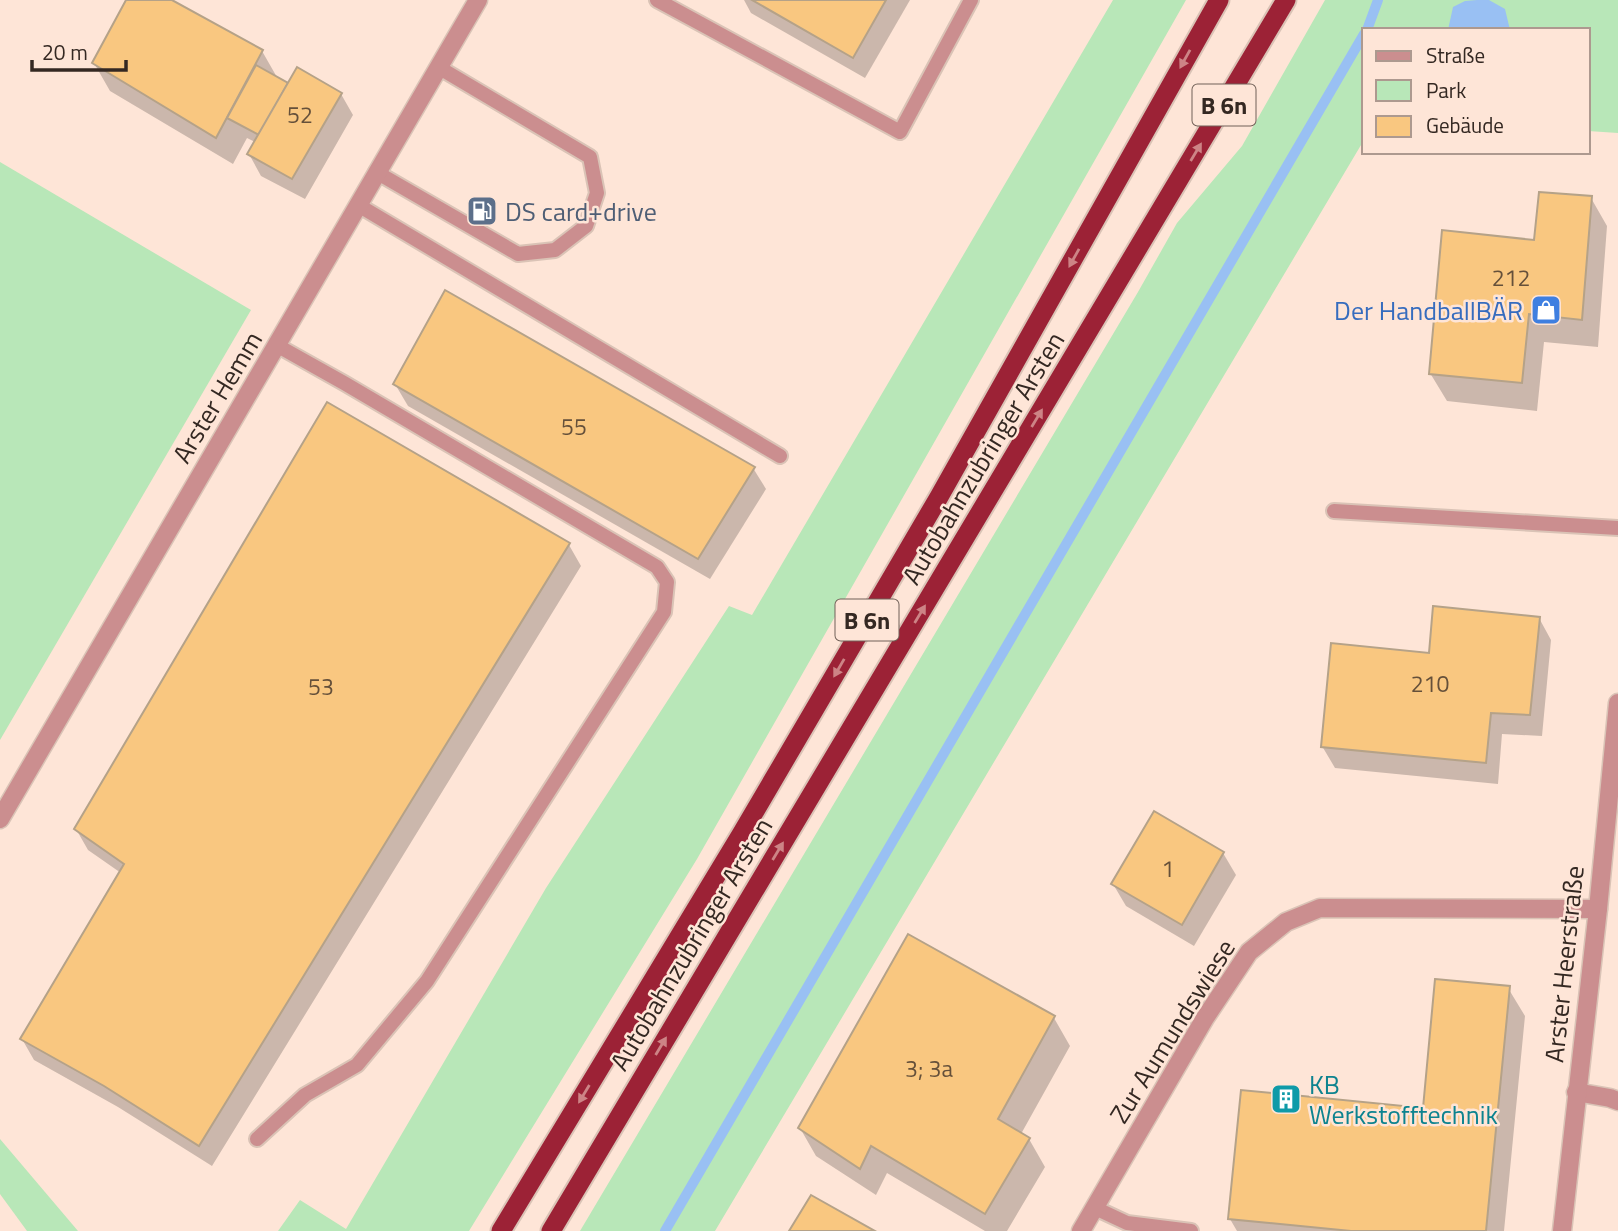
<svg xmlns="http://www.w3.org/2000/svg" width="1618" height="1231" font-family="'Titillium Web',sans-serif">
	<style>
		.green { fill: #b8e7b8 }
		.water { fill: #99c0f3 }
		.shadow { fill: #0003 }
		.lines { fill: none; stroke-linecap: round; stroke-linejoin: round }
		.stream { stroke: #99c0f3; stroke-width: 10 }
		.building { fill: #f9c780; stroke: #b5a288; stroke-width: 2 }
		.service-casing { stroke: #dac3b6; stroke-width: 18 }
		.minor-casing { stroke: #dac3b6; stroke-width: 21 }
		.tertiary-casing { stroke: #dac3b6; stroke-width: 21 }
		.trunk-casing { stroke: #dac3b6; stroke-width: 23 }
		.service { stroke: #cb8e8f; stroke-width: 14 }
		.minor { stroke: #cb8e8f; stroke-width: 18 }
		.tertiary { stroke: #cb8e8f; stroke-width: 18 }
		.trunk { stroke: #9c2236; stroke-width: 19 }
		.oneway { fill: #cd8486 }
		.labels { text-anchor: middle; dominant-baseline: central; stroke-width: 5; stroke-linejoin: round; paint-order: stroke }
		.number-label { font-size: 23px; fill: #65503a }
		.shield { fill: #fee5d7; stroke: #716158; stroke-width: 2 }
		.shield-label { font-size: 24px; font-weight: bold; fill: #342822 }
		.service-label { font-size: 26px; fill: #4e5e75; stroke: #fee5d7; text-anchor: start }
		.shop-label { font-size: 26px; fill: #366cbe; stroke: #fee5d7; text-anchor: end }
		.street-label { font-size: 26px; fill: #342822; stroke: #fee5d7 }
		.culture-label { font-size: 26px; fill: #0d838f; stroke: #fee5d7; text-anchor: start }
	</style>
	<rect width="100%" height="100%" fill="#fee5d7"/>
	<g class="green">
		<polygon points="1113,0 1186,0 697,859 469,1231 278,1231 300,1200 346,1229 546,888 729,606 752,615"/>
		<polygon points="1325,0 1618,0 1618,133 1588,131 1588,30 1364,30 1364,140 715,1231 580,1231 1138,292 1177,223 1242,146"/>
		<polygon points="0,162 251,310 0,740"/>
		<polygon points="0,1139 78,1231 27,1231 0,1194"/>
	</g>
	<polygon class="water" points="1477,0 1489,0 1505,9 1510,30 1448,30 1453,7 1465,1"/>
	<g class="shadow">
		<polygon points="128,0 168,0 262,51 278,79 288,86 341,94 353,115 305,199 261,176 249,154 255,142 247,138 233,164 110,91 94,63"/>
		<polygon points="744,0 910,0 865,78 751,13"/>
		<polygon points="1591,198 1607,226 1598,347 1544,342 1537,411 1447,401 1430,373 1535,242"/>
		<polygon points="395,384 753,468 766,489 710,579 408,406"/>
		<polygon points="328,404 569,545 581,566 212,1166 118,1107 34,1060 22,1039 121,873 88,850 76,829"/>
		<polygon points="1539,618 1551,640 1542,736 1502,734 1498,784 1335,768 1322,746 1430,655"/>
		<polygon points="1223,853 1236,875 1194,946 1126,906 1113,884"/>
		<polygon points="1508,988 1525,1016 1504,1231 1237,1231 1230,1219 1425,1109"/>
		<polygon points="1054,1018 1070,1046 1021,1134 1029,1139 1045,1167 1007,1231 985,1231 887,1173 876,1195 816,1156 800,1128"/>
	</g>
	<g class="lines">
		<g class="stream">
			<polyline points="1367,30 1378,0"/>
			<polyline points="665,1231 1364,34"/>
		</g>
	</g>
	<g class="building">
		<polygon points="126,0 172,0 263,50 216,138 92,63"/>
		<polygon points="752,0 886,0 853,58"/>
		<polygon points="256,65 288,83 259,135 227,118"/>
		<polygon points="297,67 342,93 292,179 247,154"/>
		<polygon points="1539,192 1592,196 1582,320 1529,314 1522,383 1429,374 1442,230 1534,240"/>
		<polygon points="445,290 755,467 698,559 393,384"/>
		<polygon points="327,402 570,543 199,1146 104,1086 20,1039 124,864 74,829"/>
		<polygon points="1433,606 1540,617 1530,715 1491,713 1486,763 1321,747 1331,643 1429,653"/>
		<polygon points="1154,811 1224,852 1182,925 1111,884"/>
		<polygon points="908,934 1055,1016 998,1119 1030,1138 985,1214 871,1146 860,1169 798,1128"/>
		<polygon points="1435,979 1510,986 1486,1231 1351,1231 1228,1219 1241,1090 1423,1108"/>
		<polygon points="811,1195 875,1231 789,1231"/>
	</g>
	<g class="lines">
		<g class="service-casing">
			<g id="service">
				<polyline points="657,0 900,132 971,0"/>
				<polyline points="376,172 518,254 555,250 586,226 597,193 590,157 438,67"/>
				<polyline points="358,205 780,456"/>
				<polyline points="1334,511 1618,528"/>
				<polyline points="257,1139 305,1095 357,1065 427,981 664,612 667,582 657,567 344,383 278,346"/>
				<polyline points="1095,1208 1127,1223 1191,1231"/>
			</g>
		</g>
		<g class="minor-casing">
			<g id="minor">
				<polyline points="0,819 478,0"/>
				<polyline points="1576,1092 1610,1098 1618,1101"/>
				<polyline points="1081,1231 1205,1018 1249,952 1286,922 1320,908 1598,909"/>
			</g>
		</g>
		<g class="tertiary-casing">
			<polyline id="tertiary" points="1562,1231 1598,909 1618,703"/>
		</g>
		<g class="trunk-casing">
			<g id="trunk">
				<polyline points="501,1231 742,833 939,497 1219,0"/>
				<polyline points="551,1231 1286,0"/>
			</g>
		</g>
		<use href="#service" class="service"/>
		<use href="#minor" class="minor"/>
		<use href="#tertiary" class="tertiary"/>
		<use href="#trunk" class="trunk"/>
	</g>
	<defs><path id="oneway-solid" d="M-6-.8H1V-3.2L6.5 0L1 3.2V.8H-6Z" transform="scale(1.75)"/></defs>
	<g class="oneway">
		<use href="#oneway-solid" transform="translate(1185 59) rotate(119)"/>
		<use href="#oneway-solid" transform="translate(1196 152) rotate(-59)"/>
		<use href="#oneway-solid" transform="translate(1074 258) rotate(119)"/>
		<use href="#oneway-solid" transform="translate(1037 418) rotate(-59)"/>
		<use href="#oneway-solid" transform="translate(920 614) rotate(-59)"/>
		<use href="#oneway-solid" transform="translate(839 668) rotate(120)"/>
		<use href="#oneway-solid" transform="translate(778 851) rotate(-59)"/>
		<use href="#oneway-solid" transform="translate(661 1046) rotate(-59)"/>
		<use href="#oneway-solid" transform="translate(584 1094) rotate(121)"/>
	</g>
	<defs>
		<g id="fuel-square" transform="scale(1.575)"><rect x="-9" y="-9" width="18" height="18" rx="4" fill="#5c6f8a" stroke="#fee5d7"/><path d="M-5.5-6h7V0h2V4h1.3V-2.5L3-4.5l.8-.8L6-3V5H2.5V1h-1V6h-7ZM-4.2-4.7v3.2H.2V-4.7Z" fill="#fff"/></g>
		<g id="shop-square" transform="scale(1.575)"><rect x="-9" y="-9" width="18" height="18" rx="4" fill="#3f7fe0" stroke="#fee5d7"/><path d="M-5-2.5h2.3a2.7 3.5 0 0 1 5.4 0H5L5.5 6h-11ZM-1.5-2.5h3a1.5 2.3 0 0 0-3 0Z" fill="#fff"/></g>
		<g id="building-square" transform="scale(1.575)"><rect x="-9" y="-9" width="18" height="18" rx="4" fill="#0f9aa8" stroke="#fee5d7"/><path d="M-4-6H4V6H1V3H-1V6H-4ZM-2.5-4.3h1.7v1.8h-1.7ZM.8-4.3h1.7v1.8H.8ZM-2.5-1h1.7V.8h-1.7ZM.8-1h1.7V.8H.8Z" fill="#fff"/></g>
	</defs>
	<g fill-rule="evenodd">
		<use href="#fuel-square" x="482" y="211"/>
		<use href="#shop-square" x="1546" y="310"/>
		<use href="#building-square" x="1286" y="1099"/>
	</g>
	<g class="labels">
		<g class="number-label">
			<text x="300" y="114">52</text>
			<text x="1511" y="277">212</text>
			<text x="574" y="426">55</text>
			<text x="1430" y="683">210</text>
			<text x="321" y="686">53</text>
			<text x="1168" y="868">1</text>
			<text x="929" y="1068">3; 3a</text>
		</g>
		<g class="shield">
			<rect x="1192.5" y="84.5" width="63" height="41" rx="5"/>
			<rect x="835.5" y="599.5" width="63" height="41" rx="5"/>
		</g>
		<g class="shield-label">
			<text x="1224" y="105">B 6n</text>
			<text x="867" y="620">B 6n</text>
		</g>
		<g class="service-label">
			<text x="505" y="211">DS card+drive</text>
		</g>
		<g class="shop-label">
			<text x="1523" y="310">Der HandballBÄR</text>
		</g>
		<g class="street-label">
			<text transform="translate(217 397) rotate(-59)">Arster Hemm</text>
			<text transform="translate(983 458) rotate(-59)">Autobahnzubringer Arsten</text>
			<text transform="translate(691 944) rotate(-59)">Autobahnzubringer Arsten</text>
			<text transform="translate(1564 964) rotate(-84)">Arster Heerstraße</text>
			<text transform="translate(1172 1031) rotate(-58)">Zur Aumundswiese</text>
		</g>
		<g class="culture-label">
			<text x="1309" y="1084">KB<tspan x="1309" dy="30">Werkstofftechnik</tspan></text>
		</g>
	</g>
	<rect x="1362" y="28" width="228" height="126" fill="#fee5d7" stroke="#ad998f" stroke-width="2"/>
	<rect x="1376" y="51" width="35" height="10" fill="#cb8e8f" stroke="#ad998f" stroke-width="2"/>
	<text x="1426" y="63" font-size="21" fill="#342822">Straße</text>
	<rect x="1376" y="80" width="35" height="21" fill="#b8e7b8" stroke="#ad998f" stroke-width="2"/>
	<text x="1426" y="98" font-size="21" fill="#342822">Park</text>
	<rect x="1376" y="116" width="35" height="21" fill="#f9c780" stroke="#ad998f" stroke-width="2"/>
	<text x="1426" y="133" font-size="21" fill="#342822">Gebäude</text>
	<path d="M32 60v10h94v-10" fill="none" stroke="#342822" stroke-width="3.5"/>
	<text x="42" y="60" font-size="21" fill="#342822" stroke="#fee5d7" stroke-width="5" paint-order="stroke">20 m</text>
</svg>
